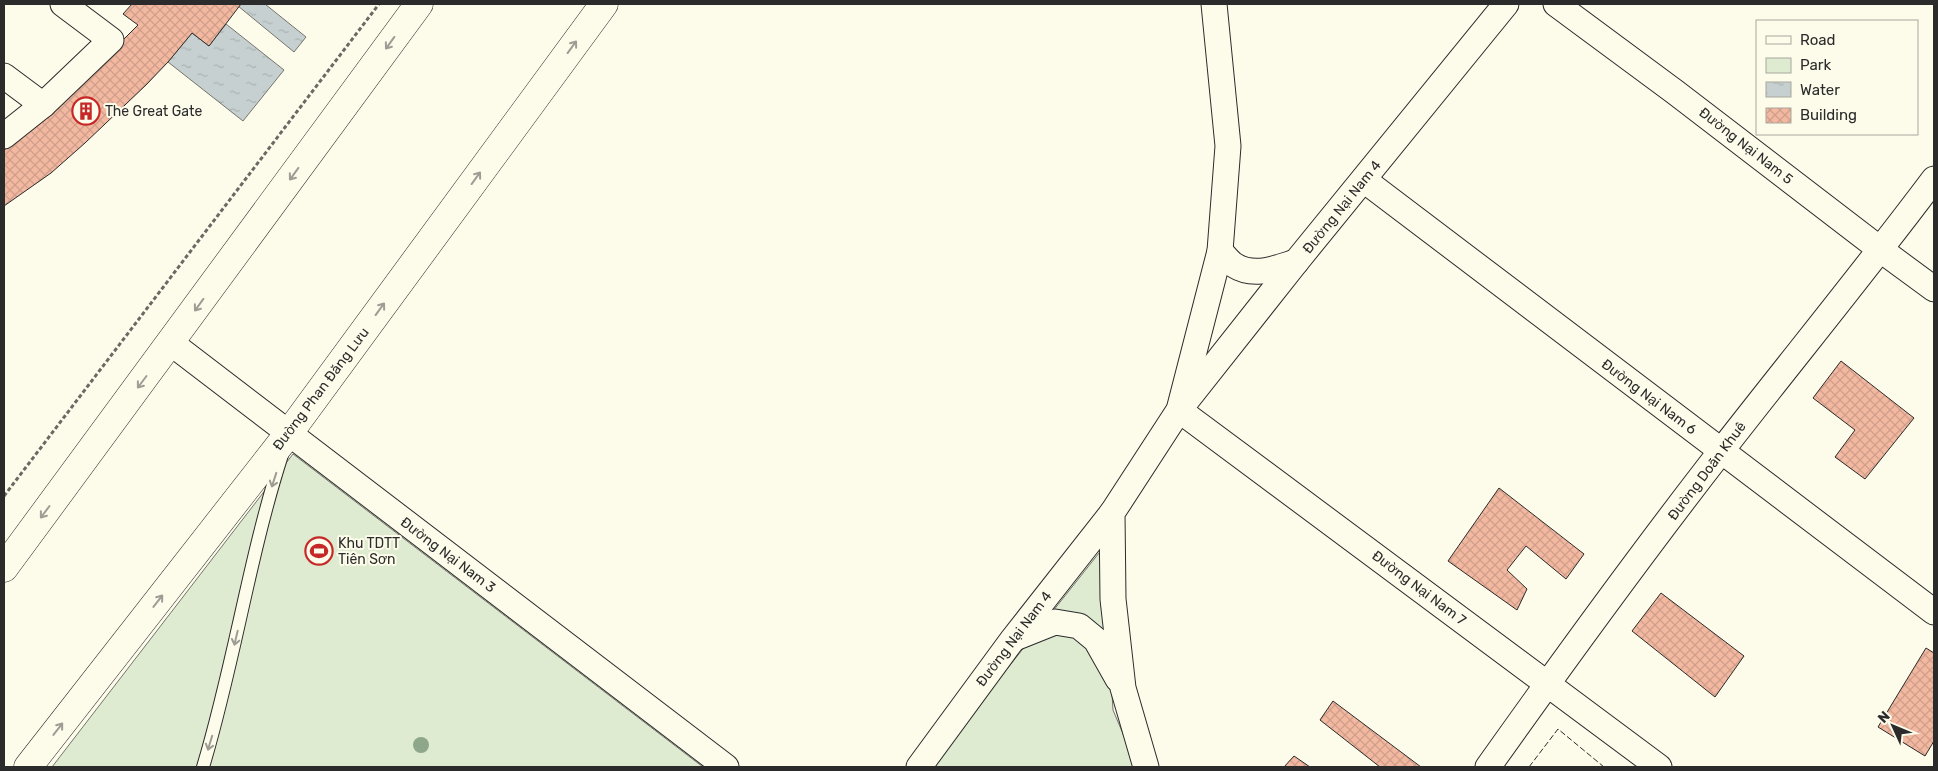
<svg xmlns="http://www.w3.org/2000/svg" width="1938" height="771" font-family="Rubik,sans-serif">
	<style>
		.green { fill: #deebd1; stroke: #74746e }
		.water { fill: url(#water-ripples); stroke: #74746e }
		.building { fill: url(#building-cross-hatch); stroke: #2b2b2b }
		.lines { fill: none; stroke-linecap: round; stroke-linejoin: round }
		.lane-casing { stroke: #2b2b2b; stroke-width: 14 }
		.street-casing { stroke: #2b2b2b; stroke-width: 27 }
		.secondary-casing { stroke: #2b2b2b; stroke-width: 29 }
		.path { stroke: #6a6964; stroke-width: 3; stroke-dasharray: 4 2.5; stroke-linecap: butt }
		.lane { stroke: #fdfbea; stroke-width: 12 }
		.street { stroke: #fdfbea; stroke-width: 25 }
		.secondary { stroke: #fdfbea; stroke-width: 28 }
		.fence { stroke: #2b2b2b; stroke-width: 1; stroke-dasharray: 6 2.5; stroke-linecap: butt }
		.tree { fill: #8ea78a }
		.oneway { stroke: #9e9d94 }
		.labels { text-anchor: middle; dominant-baseline: central; stroke-width: 4; stroke-linejoin: round; paint-order: stroke }
		.poi-label { font-size: 14px; fill: #2b2b2b; stroke: #fdfbea; text-anchor: start }
		.street-label { font-size: 14px; fill: #2b2b2b; stroke: #fdfbea }
	</style>
	<defs>
		<pattern id="water-ripples" width="26" height="14" patternUnits="userSpaceOnUse" patternTransform="scale(1.25)"><rect width="26" height="14" fill="#c7d0d0"/><path d="M2 4q2-2 4 0t4 0M15 11q2-2 4 0t4 0" fill="none" stroke="#abb3b3"/></pattern>
		<pattern id="building-cross-hatch" width="8" height="8" patternUnits="userSpaceOnUse" patternTransform="scale(1.25)"><rect width="8" height="8" fill="#f2b8a0"/><path d="M0 0l8 8M0 8l8-8" fill="none" stroke="#d09e8a"/></pattern>
	</defs>
	<rect width="100%" height="100%" fill="#fdfbea"/>
	<g class="green">
		<polygon points="293,454 703,767 52,767"/>
		<polygon points="1103,548 1113,710 1137,767 929,767"/>
	</g>
	<g class="water">
		<polygon points="241,4 265,4 306,37 294,52 238,6"/>
		<polygon points="226,24 284,70 243,121 168,62 192,33 209,46"/>
	</g>
	<g class="building">
		<polygon points="132,4 241,4 209,46 192,33 168,62 146,85 85,143 51,173 4,206 4,150 44,119 138,25 123,14"/>
		<polygon points="1841,361 1914,418 1865,479 1835,457 1855,430 1813,398"/>
		<polygon points="1499,488 1584,554 1566,579 1526,546 1507,570 1527,589 1517,610 1448,561"/>
		<polygon points="1661,593 1744,656 1715,697 1632,631"/>
		<polygon points="1926,648 1934,653 1934,741 1925,756 1878,727"/>
		<polygon points="1333,701 1421,767 1380,767 1320,720"/>
		<polygon points="1294,756 1310,767 1284,767"/>
	</g>
	<g class="lines">
		<g class="lane-casing">
			<path id="lane" d="M203 767C234 665 249 557 282 455"/>
		</g>
		<g class="street-casing">
			<g id="street">
				<polyline points="1506,4 1296,262 1179,410 1659,767"/>
				<polyline points="1556,4 1675,92 1881,250 1934,289"/>
				<polyline points="4,76 43,105"/>
				<polyline points="4,136 43,105 111,40 63,4"/>
				<polyline points="1364,180 1934,612"/>
				<path d="M1220 251C1224 255 1229 262 1234 265 1254 278 1276 268 1296 262"/>
				<polyline points="171,343 726,767"/>
				<polyline points="1015,638 1055,622 1079,626 1096,640 1118,679"/>
				<polyline points="919,767 1013,639 1112,513"/>
				<polyline points="1146,767 1123,688 1113,599 1112,513 1179,410 1220,251 1228,146 1214,4"/>
				<path d="M1488 767C1564 660 1641 554 1722 450 1792 360 1865 271 1934 179"/>
			</g>
		</g>
		<g class="secondary-casing">
			<g id="secondary">
				<polyline points="4,568 419,4"/>
				<polyline points="28,767 289,433 604,4"/>
			</g>
		</g>
		<polyline class="path" points="4,496 379,4"/>
		<use href="#lane" class="lane"/>
		<use href="#street" class="street"/>
		<use href="#secondary" class="secondary"/>
		<polyline class="fence" points="1529,767 1558,729 1604,767"/>
	</g>
	<circle class="tree" cx="421" cy="745" r="8"/>
	<defs><path id="oneway-shaft" d="M-6 0H5M1.5-3L5.5 0L1.5 3" fill="none" stroke-width="1.6" stroke-linecap="round" stroke-linejoin="round" transform="scale(1.25)"/></defs>
	<g class="oneway">
		<use href="#oneway-shaft" transform="translate(390 43) rotate(126)"/>
		<use href="#oneway-shaft" transform="translate(572 47) rotate(-54)"/>
		<use href="#oneway-shaft" transform="translate(294 174) rotate(126)"/>
		<use href="#oneway-shaft" transform="translate(476 178) rotate(-54)"/>
		<use href="#oneway-shaft" transform="translate(199 305) rotate(126)"/>
		<use href="#oneway-shaft" transform="translate(380 309) rotate(-54)"/>
		<use href="#oneway-shaft" transform="translate(142 382) rotate(127)"/>
		<use href="#oneway-shaft" transform="translate(274 480) rotate(108)"/>
		<use href="#oneway-shaft" transform="translate(45 512) rotate(127)"/>
		<use href="#oneway-shaft" transform="translate(158 601) rotate(-52)"/>
		<use href="#oneway-shaft" transform="translate(236 638) rotate(103)"/>
		<use href="#oneway-shaft" transform="translate(58 729) rotate(-52)"/>
		<use href="#oneway-shaft" transform="translate(210 743) rotate(107)"/>
	</g>
	<defs>
		<g id="building-ring" transform="scale(1.4375)"><circle r="9.5" fill="#fdfbea" stroke="#c62828" stroke-width="1.5"/><path d="M-4-6H4V6H1V3H-1V6H-4ZM-2.5-4.3h1.7v1.8h-1.7ZM.8-4.3h1.7v1.8H.8ZM-2.5-1h1.7V.8h-1.7ZM.8-1h1.7V.8H.8Z" fill="#c62828"/></g>
		<g id="stadium-ring" transform="scale(1.4375)"><circle r="9.5" fill="#fdfbea" stroke="#c62828" stroke-width="1.5"/><path d="M0-5a6.5 5 0 1 0 0 10a6.5 5 0 1 0 0-10ZM-3.5-1.8h7v3.6h-7Z" fill="#c62828"/></g>
	</defs>
	<g fill-rule="evenodd">
		<use href="#building-ring" x="86" y="111"/>
		<use href="#stadium-ring" x="319" y="551"/>
	</g>
	<g class="labels">
		<g class="poi-label">
			<text x="105" y="111">The Great Gate</text>
			<text x="338" y="543">Khu TDTT<tspan x="338" dy="16">Tiên Sơn</tspan></text>
		</g>
		<g class="street-label">
			<text transform="translate(1746 146) rotate(38)">Đường Nại Nam 5</text>
			<text transform="translate(1342 207) rotate(-51)">Đường Nại Nam 4</text>
			<text transform="translate(321 389) rotate(-53)">Đường Phan Đăng Lưu</text>
			<text transform="translate(1649 397) rotate(37)">Đường Nại Nam 6</text>
			<text transform="translate(1707 471) rotate(-53)">Đường Doãn Khuê</text>
			<text transform="translate(448 555) rotate(37)">Đường Nại Nam 3</text>
			<text transform="translate(1419 588) rotate(37)">Đường Nại Nam 7</text>
			<text transform="translate(1014 639) rotate(-53)">Đường Nại Nam 4</text>
		</g>
	</g>
	<rect width="1938" height="771" fill="none" stroke="#2b2b2b" stroke-width="10"/>
	<rect x="1756" y="20" width="162" height="115" fill="#fdfbea" stroke="#a9a89e"/>
	<rect x="1766" y="36" width="25" height="8" fill="#fdfbea" stroke="#a9a89e"/>
	<text x="1800" y="45" font-size="15" fill="#2b2b2b">Road</text>
	<rect x="1766" y="58" width="25" height="15" fill="#deebd1" stroke="#a9a89e"/>
	<text x="1800" y="70" font-size="15" fill="#2b2b2b">Park</text>
	<rect x="1766" y="82" width="25" height="15" fill="url(#water-ripples)" stroke="#a9a89e"/>
	<text x="1800" y="95" font-size="15" fill="#2b2b2b">Water</text>
	<rect x="1766" y="108" width="25" height="15" fill="url(#building-cross-hatch)" stroke="#a9a89e"/>
	<text x="1800" y="120" font-size="15" fill="#2b2b2b">Building</text>
	<g transform="translate(1893 726) rotate(314)" stroke="#fdfbea" stroke-width="4" paint-order="stroke">
	<path d="M0-4L9 19L0 12L-9 19Z" fill="#2b2b2b"/>
	<text y="-8" font-size="14" font-weight="bold" text-anchor="middle" fill="#2b2b2b">N</text>
	</g>
</svg>
